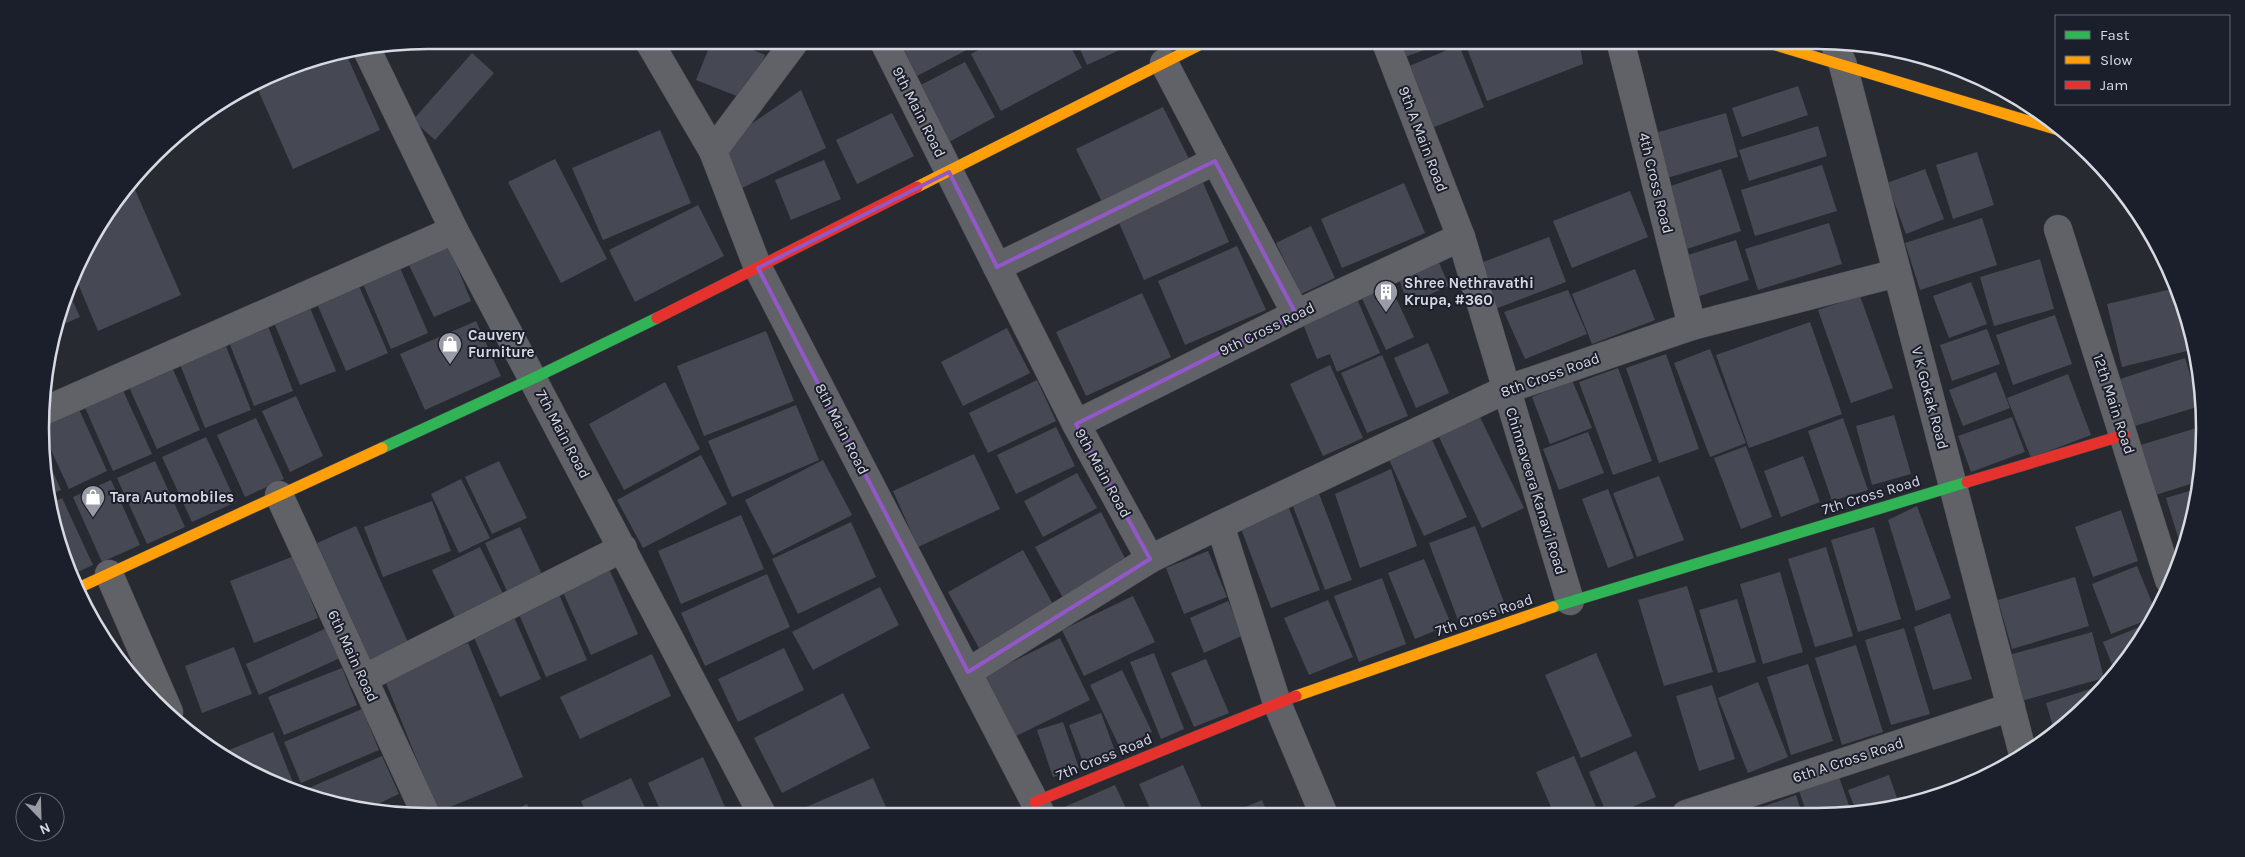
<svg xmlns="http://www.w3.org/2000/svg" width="2245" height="857" font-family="Karla,sans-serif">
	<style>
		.building { fill: #464953 }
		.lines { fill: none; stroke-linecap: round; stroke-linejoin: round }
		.street-casing { stroke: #45474d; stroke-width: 29 }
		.fast-casing { stroke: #45474d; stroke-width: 12 }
		.slow-casing { stroke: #45474d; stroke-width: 12 }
		.jam-casing { stroke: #45474d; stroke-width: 12 }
		.street { stroke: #616268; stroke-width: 28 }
		.fast { stroke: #30b455; stroke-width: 11 }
		.slow { stroke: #ff9f0a; stroke-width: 11 }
		.jam { stroke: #e5322d; stroke-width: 11 }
		.marked { fill: none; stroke: #9258c8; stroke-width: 4; stroke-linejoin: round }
		.labels { text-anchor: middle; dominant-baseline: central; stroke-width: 4; stroke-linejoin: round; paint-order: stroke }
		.street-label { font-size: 15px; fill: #d7dae3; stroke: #1b1e2b }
		.poi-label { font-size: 15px; font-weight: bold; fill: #d7dae3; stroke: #1b1e2b; text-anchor: start }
		.rim { fill: none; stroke: #d7dae3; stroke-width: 2.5 }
	</style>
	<rect width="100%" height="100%" fill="#282a31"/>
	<g class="building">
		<polygon points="712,40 728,40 765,55 747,100 696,80"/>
		<polygon points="899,40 979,40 980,43 917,76"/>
		<polygon points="997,40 1067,40 1082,68 1001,111 971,54"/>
		<polygon points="1076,40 1120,40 1124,48 1087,65"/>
		<polygon points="1396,40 1453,40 1402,58"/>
		<polygon points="1464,40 1579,40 1583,64 1487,101"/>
		<polygon points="1459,45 1484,107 1432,128 1407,67"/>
		<polygon points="472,53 494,73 435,140 413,120"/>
		<polygon points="346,54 380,130 293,169 255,83 303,61"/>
		<polygon points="965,62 995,117 949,142 919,86"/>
		<polygon points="1798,86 1808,115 1742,137 1732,108"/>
		<polygon points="801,90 826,148 742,188 723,143"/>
		<polygon points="1163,107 1189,159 1102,202 1076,149"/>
		<polygon points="892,113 914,156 857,184 836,140"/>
		<polygon points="1726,113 1738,157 1660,180 1648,135"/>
		<polygon points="1818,126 1827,156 1749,181 1739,150"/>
		<polygon points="660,130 691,203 603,240 572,168"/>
		<polygon points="1977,152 1994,205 1953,219 1936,165"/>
		<polygon points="555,159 607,259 561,283 508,182"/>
		<polygon points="824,160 841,199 791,220 775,180"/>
		<polygon points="1822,165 1837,211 1755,236 1741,190"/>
		<polygon points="1721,169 1741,231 1684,250 1665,188"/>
		<polygon points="1925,169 1944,219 1906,234 1887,183"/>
		<polygon points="1201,178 1229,242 1144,280 1116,216"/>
		<polygon points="1404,183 1425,233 1342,268 1321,219"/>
		<polygon points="133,185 181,295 98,331 74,274 92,235"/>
		<polygon points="1630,191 1648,237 1572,268 1553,221"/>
		<polygon points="698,205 724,256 635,302 609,250"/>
		<polygon points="1982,218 1997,265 1920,290 1905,243"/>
		<polygon points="1829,223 1842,264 1758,290 1745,249"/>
		<polygon points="1311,226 1335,278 1301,294 1276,243"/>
		<polygon points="1549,237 1566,282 1495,309 1478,264"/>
		<polygon points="1736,240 1749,280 1690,299 1678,258"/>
		<polygon points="1237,246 1266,310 1185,345 1158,281"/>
		<polygon points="449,247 471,301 434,317 409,265"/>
		<polygon points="1437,258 1449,286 1408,304 1397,274"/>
		<polygon points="2040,259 2054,309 1994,326 1980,277"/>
		<polygon points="398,263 428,333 391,349 361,279"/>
		<polygon points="1635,269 1655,320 1592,344 1572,294"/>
		<polygon points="1386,276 1414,337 1386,350 1358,290"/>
		<polygon points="356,279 388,353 346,371 314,297"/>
		<polygon points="1971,282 1987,324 1949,338 1933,296"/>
		<polygon points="67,288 80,317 55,328 61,303"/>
		<polygon points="2172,289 2187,351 2122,367 2107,304"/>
		<polygon points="1568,290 1587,334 1525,359 1504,312"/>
		<polygon points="1142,293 1171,357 1086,396 1056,332"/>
		<polygon points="1356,296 1380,353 1337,372 1330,354 1317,359 1301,319"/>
		<polygon points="1860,296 1893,388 1851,403 1818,310"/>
		<polygon points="306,298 336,371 300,385 270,313"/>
		<polygon points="2055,315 2072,364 2013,385 1996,335"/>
		<polygon points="266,321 293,391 254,406 227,337"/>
		<polygon points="476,321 501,376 425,410 400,354"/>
		<polygon points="1810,322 1842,414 1749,448 1716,355"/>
		<polygon points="1007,328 1030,373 963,406 941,362"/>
		<polygon points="1987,329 2000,364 1952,381 1940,345"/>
		<polygon points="766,331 794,401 704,436 677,366"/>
		<polygon points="222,336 251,410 205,428 176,354"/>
		<polygon points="1428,343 1449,393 1416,408 1394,358"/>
		<polygon points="1710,349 1746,443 1710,457 1674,363"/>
		<polygon points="1666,354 1699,449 1659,463 1626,368"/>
		<polygon points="1382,355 1408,416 1367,433 1341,373"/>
		<polygon points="2185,358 2200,406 2135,426 2120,379"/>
		<polygon points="171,365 200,430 157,449 128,385"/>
		<polygon points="1330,365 1363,438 1323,456 1290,384"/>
		<polygon points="1618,368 1652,461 1613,475 1579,382"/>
		<polygon points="1996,372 2010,408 1963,426 1949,390"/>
		<polygon points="2068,374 2091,435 2031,458 2007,398"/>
		<polygon points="1037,380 1056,421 988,453 969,413"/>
		<polygon points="1572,380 1592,428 1550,444 1532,397"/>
		<polygon points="665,382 700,449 624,490 589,424"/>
		<polygon points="121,386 152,454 113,471 83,403"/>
		<polygon points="296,396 323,456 290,472 262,411"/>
		<polygon points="796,405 819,460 732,497 708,441"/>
		<polygon points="78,407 107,471 69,489 45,437 45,423"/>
		<polygon points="1894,415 1911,474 1872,485 1856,426"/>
		<polygon points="1480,417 1524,508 1482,528 1439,437"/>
		<polygon points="2012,417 2025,452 1971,472 1958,436"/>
		<polygon points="256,418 284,479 245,497 217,435"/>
		<polygon points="1843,418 1868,490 1832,501 1808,431"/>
		<polygon points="2203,426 2204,454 2200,481 2149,497 2134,447"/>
		<polygon points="1056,427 1075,466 1016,494 997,455"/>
		<polygon points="1588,432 1604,473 1559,490 1543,449"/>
		<polygon points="1429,433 1467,517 1424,536 1386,453"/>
		<polygon points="206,437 236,502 192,522 162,457"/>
		<polygon points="1746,446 1772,517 1741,529 1714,458"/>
		<polygon points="974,454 1000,509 918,547 893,491"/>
		<polygon points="701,455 727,504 643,548 617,500"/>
		<polygon points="46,456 61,490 47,496"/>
		<polygon points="1803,456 1820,502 1781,517 1764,471"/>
		<polygon points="823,460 852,515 773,555 745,500"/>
		<polygon points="155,461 185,527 147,544 117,478"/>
		<polygon points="499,461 527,518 492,534 465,477"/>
		<polygon points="1391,469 1417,546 1360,568 1335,494"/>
		<polygon points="1077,473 1097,508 1043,537 1024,501"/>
		<polygon points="1659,476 1684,540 1637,557 1613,493"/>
		<polygon points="461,479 490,538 459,553 431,494"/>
		<polygon points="111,480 140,545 102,562 73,497"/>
		<polygon points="2199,488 2192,529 2182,550 2166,498"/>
		<polygon points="1608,489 1634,558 1608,568 1582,499"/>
		<polygon points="1318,491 1352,580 1325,590 1291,501"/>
		<polygon points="62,498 93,565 69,576 48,505"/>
		<polygon points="432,501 451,551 383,577 364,527"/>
		<polygon points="1917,506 1951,598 1916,611 1888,520"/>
		<polygon points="1289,508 1320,590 1271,608 1240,526"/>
		<polygon points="2121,510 2138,561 2093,577 2075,527"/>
		<polygon points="1101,512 1128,564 1063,598 1035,547"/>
		<polygon points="741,515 764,569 681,604 658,551"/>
		<polygon points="851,522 876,577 798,614 772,559"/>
		<polygon points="356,526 411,649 373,666 317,543"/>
		<polygon points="1475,526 1507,610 1461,628 1429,543"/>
		<polygon points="520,527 546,583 511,600 485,543"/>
		<polygon points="1874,527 1901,619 1858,632 1831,540"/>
		<polygon points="480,547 506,600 458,624 432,570"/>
		<polygon points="1826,547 1853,636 1815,647 1788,559"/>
		<polygon points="1023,550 1055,608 980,650 948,592"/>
		<polygon points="1208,551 1227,597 1184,614 1166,568"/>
		<polygon points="294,556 318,618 254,643 230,581"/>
		<polygon points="1424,559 1451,624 1415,639 1388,573"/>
		<polygon points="606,562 638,634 591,655 559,583"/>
		<polygon points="2137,566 2155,610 2152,618 2111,634 2092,584"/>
		<polygon points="1780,572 1803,652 1763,664 1740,584"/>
		<polygon points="767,574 790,627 705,666 681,613"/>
		<polygon points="2075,577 2089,626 2012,649 1998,600"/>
		<polygon points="1382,578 1406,644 1359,662 1334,596"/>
		<polygon points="1687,586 1713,672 1664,686 1638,600"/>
		<polygon points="556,587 587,660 546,677 515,605"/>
		<polygon points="880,587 899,625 813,670 792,632"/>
		<polygon points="1133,596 1155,642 1084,676 1062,630"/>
		<polygon points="1737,599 1756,662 1718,673 1699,610"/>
		<polygon points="1328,600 1353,657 1309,675 1284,618"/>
		<polygon points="1228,601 1244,635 1204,653 1190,618"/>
		<polygon points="510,608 541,679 500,697 469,626"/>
		<polygon points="1950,613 1972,679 1933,690 1914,627"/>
		<polygon points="2149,623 2140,644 2115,672 2103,642"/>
		<polygon points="327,628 340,658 259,695 246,664"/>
		<polygon points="1904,628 1930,714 1891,725 1865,640"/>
		<polygon points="2092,632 2104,678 2021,701 2009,655"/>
		<polygon points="1060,638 1090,700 1012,738 982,677"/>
		<polygon points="468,643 523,777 438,812 384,678"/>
		<polygon points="1856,645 1883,732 1842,745 1815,658"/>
		<polygon points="234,647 252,694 202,713 185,666"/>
		<polygon points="784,648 804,690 738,722 718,679"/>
		<polygon points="1154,653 1184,729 1161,739 1130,662"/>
		<polygon points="1596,653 1632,736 1581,758 1545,675"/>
		<polygon points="652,654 671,696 580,739 560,697"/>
		<polygon points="1206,659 1229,713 1194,727 1171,673"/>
		<polygon points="1808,664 1833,741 1791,755 1767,677"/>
		<polygon points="342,668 357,705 284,735 268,697"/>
		<polygon points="1122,670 1152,732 1120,748 1090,685"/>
		<polygon points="1758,682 1788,757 1748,773 1718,698"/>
		<polygon points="1712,685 1735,759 1699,771 1676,696"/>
		<polygon points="2100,686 2101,688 2073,720 2055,733 2046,703"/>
		<polygon points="843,693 870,748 782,793 754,738"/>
		<polygon points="362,709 379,750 301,783 284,742"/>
		<polygon points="1101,713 1116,754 1084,765 1069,725"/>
		<polygon points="1063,722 1079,768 1053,777 1037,730"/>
		<polygon points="273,732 296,790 294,791 256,777 219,754"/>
		<polygon points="1636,751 1656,797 1616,814 1607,814 1589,772"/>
		<polygon points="382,756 399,794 367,809 328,804 314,798 309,788"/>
		<polygon points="1574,756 1599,814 1554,814 1536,772"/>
		<polygon points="703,757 725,807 704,816 663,816 648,783"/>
		<polygon points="1183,765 1205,815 1153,815 1139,784"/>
		<polygon points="1838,774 1852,814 1807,814 1798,788"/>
		<polygon points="1889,775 1899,804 1867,814 1857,814 1848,790"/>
		<polygon points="631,778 649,816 588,817 581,801"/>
		<polygon points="873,778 890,816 799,816 797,811"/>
		<polygon points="1949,784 1951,788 1914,799 1914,798"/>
		<polygon points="1115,785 1129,815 1054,816 1053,812"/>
		<polygon points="1796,795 1802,814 1756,814 1754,810"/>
		<polygon points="1262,800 1268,815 1226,815"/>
		<polygon points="527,804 533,817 502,817"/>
		<polygon points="399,806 402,814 388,812"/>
		<polygon points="1746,808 1748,814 1730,814"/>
	</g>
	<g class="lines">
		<g class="street-casing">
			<g id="street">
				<polyline points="648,40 713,151 758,268 1042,816"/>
				<polyline points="883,40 1076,424 1150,559 1220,525 1277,703 1324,815"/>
				<polyline points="1385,40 1461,237 1570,601"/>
				<polyline points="1620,40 1692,326"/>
				<polyline points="1834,42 1843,65 2023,754"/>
				<polyline points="367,50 454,230 763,816"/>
				<polyline points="1164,63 1296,314"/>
				<polyline points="713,151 796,40"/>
				<polyline points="2058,229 2169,580"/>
				<polyline points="997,267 1215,161"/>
				<polyline points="44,411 454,230"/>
				<polyline points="1076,424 1296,314 1461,237"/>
				<polyline points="279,495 427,817"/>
				<polyline points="1220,525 1505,390 1692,326 1897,273"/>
				<polyline points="109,574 169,712"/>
				<polyline points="968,672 1150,559"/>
				<polyline points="363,679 623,548"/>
				<polyline points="1686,814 2011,707"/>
			</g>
		</g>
		<g class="fast-casing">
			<g id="fast">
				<polyline points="382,448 534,378 657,318"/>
				<polyline points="1553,607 1967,482"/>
			</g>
		</g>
		<g class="slow-casing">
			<g id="slow">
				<polyline points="1759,40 2065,132"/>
				<polyline points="917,187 1209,40"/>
				<polyline points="76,589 382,448"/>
				<polyline points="1296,696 1553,607"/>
			</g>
		</g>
		<g class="jam-casing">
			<g id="jam">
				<polyline points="657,318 917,187"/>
				<polyline points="1967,482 2124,435"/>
				<polyline points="1035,802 1296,696"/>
			</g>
		</g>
		<use href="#street" class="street"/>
		<use href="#fast" class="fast"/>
		<use href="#slow" class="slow"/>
		<use href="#jam" class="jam"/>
	</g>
	<path class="marked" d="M1215 161 1296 314 1076 424 1150 559 968 672 758 268 949 172 997 267Z"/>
	<defs>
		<g id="building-pin" transform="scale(1.25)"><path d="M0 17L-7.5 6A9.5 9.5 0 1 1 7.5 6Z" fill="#9a9ca5" stroke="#1b1e2b"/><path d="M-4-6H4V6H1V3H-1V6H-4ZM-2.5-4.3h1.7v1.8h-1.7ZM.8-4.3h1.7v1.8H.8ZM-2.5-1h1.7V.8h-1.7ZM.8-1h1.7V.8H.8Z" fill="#fff"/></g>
		<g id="shop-pin" transform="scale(1.25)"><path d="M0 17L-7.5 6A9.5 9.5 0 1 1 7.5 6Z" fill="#9a9ca5" stroke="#1b1e2b"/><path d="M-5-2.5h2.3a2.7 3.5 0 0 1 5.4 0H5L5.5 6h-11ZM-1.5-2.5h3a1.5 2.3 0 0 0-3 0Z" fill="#fff"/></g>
	</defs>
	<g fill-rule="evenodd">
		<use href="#building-pin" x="1386" y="292"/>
		<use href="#shop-pin" x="450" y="344"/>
		<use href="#shop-pin" x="93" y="497"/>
	</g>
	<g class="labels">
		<g class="street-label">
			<text transform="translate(919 112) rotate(63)">9th Main Road</text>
			<text transform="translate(1423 139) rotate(69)">9th A Main Road</text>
			<text transform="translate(1656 183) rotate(76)">4th Cross Road</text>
			<text transform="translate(1267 329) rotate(-26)">9th Cross Road</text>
			<text transform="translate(1550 375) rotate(-20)">8th Cross Road</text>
			<text transform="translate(1930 398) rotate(75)">V K Gokak Road</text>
			<text transform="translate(2114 404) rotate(72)">12th Main Road</text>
			<text transform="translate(842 429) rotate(63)">8th Main Road</text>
			<text transform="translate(563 434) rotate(62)">7th Main Road</text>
			<text transform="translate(1103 473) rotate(61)">9th Main Road</text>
			<text transform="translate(1536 491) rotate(73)">Chinnaveera Kanavi Road</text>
			<text transform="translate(1871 495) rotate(-17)">7th Cross Road</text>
			<text transform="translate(1484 615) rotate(-19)">7th Cross Road</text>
			<text transform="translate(353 656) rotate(65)">6th Main Road</text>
			<text transform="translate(1104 757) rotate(-22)">7th Cross Road</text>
			<text transform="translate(1848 760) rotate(-18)">6th A Cross Road</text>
		</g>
		<g class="poi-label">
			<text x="1404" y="283">Shree Nethravathi<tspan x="1404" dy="17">Krupa, #360</tspan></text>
			<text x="468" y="335">Cauvery<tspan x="468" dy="17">Furniture</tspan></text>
			<text x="110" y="497">Tara Automobiles</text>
		</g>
	</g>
	<path d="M0 0H2245V857H0ZM428 49H1817A379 379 0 0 1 2196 428V429A379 379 0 0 1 1817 808H428A379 379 0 0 1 49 429V428A379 379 0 0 1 428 49Z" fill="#1b1e2b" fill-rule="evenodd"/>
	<path class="rim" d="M428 49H1817A379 379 0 0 1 2196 428V429A379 379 0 0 1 1817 808H428A379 379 0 0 1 49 429V428A379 379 0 0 1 428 49Z"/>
	<rect x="2055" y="15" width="175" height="90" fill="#1b1e2b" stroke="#666975"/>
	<rect x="2065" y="31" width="25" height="8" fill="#30b455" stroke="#666975"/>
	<text x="2100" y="40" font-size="15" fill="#d7dae3">Fast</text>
	<rect x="2065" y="56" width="25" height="8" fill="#ff9f0a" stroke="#666975"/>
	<text x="2100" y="65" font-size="15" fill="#d7dae3">Slow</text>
	<rect x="2065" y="81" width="25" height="8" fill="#e5322d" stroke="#666975"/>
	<text x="2100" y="90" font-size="15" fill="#d7dae3">Jam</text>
	<g transform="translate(40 817) rotate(157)"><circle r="24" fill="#1b1e2b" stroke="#666975"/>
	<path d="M0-4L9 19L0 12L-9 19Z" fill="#9a9ca5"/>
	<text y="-8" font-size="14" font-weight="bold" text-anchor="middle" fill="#d7dae3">N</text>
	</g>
</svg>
